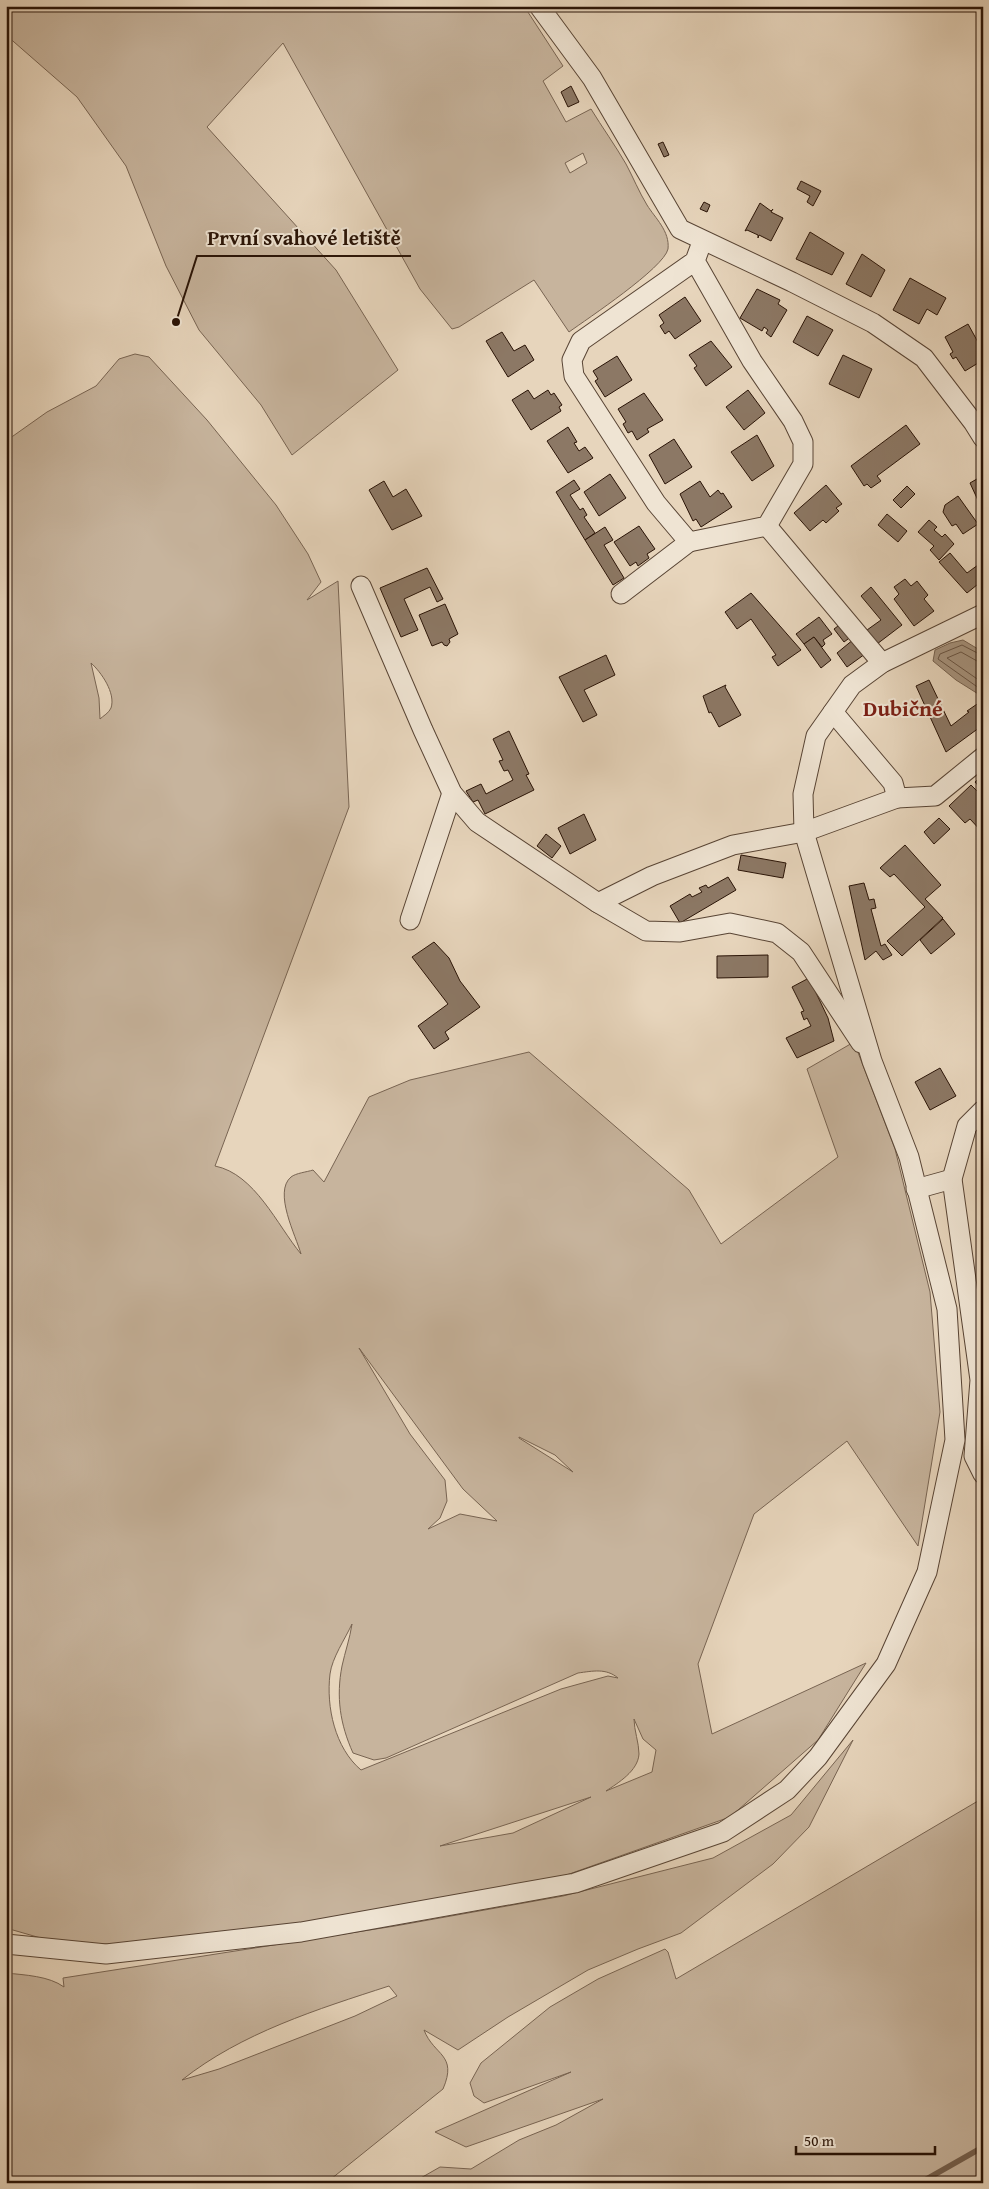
<svg xmlns="http://www.w3.org/2000/svg" width="989" height="2189" font-family="'Gentium Book Plus',serif">
	<style>
		.green { fill: #c7b49d; stroke: #786452; fill-rule: evenodd }
		.water { fill: #a6937e; stroke: #74604e }
		.lines { fill: none; stroke-linecap: round; stroke-linejoin: round }
		.shore { stroke: #685342; stroke-width: 1 }
		.stream { stroke: #74604e; stroke-width: 5.5 }
		.building { fill: #8c7865; stroke: #291306 }
		.minor-casing { stroke: #584434; stroke-width: 21 }
		.minor { stroke: #efe4d3; stroke-width: 19 }
		.labels { text-anchor: middle; dominant-baseline: central; stroke-width: 4; stroke-linejoin: round; paint-order: stroke }
		.quarter-label { font-size: 22px; font-weight: bold; fill: #7a1f14; stroke: #efe4d3 }
		.leader { fill: none; stroke: #291306; stroke-width: 2 }
		.callout-dot { fill: #291306; stroke: #efe4d3; stroke-width: 2 }
		.callout-label { font-size: 21px; text-anchor: middle; font-weight: bold; fill: #291306; stroke: #efe4d3; stroke-width: 4; stroke-linejoin: round; paint-order: stroke }
	</style>
	<rect width="100%" height="100%" fill="#e7d5bc"/>
	<filter id="stains"><feTurbulence type="fractalNoise" baseFrequency=".004" numOctaves="4"/><feColorMatrix values="0 0 0 0 .2 0 0 0 0 .09 0 0 0 0 .02 0 0 0 .5 -.17"/></filter>
	<radialGradient id="worn" r=".72"><stop offset=".6" stop-color="#630" stop-opacity="0"/><stop offset="1" stop-color="#630" stop-opacity=".3"/></radialGradient>
	<g class="green">
		<path d="M6 6H524L563 66 543 81 566 122 591 109C602 127 615 145 626 164 633 177 639 192 647 205 655 218 670 231 668 249 664 268 587 319 569 332L534 280 459 327 452 329 420 289 283 43 207 127 336 270 398 370 292 455 261 405 199 330 166 266 126 166 77 97 6 35ZM583 153 587 163 570 173 565 163Z"/>
		<path d="M135 354 149 357 207 420 276 505 308 554 321 582 307 600 338 581 349 807 215 1166C255 1174 277 1225 301 1254 296 1236 273 1192 291 1177 296 1173 307 1172 313 1170L324 1182 369 1097 410 1080 529 1052 689 1190 721 1244 838 1157 807 1069 854 1042 895 1149 930 1292 940 1412 918 1546 847 1441 754 1514 698 1664 712 1734 866 1663 818 1740 730 1817 558 1878 375 1912 148 1945 58 1943 6 1928V441L47 412 96 386 119 359ZM91 663C101 672 116 693 111 708 109 713 103 716 100 719L99 698ZM359 1348 463 1489 497 1521 460 1514 428 1529 440 1518 447 1501 445 1480 410 1434ZM519 1437 555 1455 573 1472 519 1438ZM352 1624C350 1638 345 1652 342 1666 336 1697 340 1724 353 1753L374 1760 386 1758 578 1673C593 1671 606 1668 618 1678L608 1676 561 1689 361 1770C335 1748 326 1707 330 1674 332 1658 345 1639 352 1624ZM634 1719 643 1739 656 1750 652 1772 606 1791C618 1783 638 1771 639 1754 639 1743 634 1730 634 1719ZM591 1797 513 1833 440 1846Z"/>
		<path d="M853 1740 809 1827 773 1864 681 1933 638 1949 588 1970 508 2017 458 2050 424 2030C434 2056 458 2054 443 2089L326 2183H6V1973C25 1975 49 1976 64 1987L63 1978 395 1926 563 1896 713 1858 791 1815ZM389 1986 397 1996 355 2016 219 2069 182 2080C241 2033 318 2009 389 1986Z"/>
		<polygon points="983,1798 983,2183 412,2183 440,2167 471,2169 519,2140 556,2125 603,2099 466,2147 435,2132 571,2072 484,2103 474,2096 470,2083 481,2063 550,2007 598,1979 665,1949 668,1952 676,1979"/>
	</g>
	<polygon class="water" points="963,640 983,652 983,697 956,680 933,661 935,650 950,643"/>
	<g class="lines">
		<g class="shore">
			<polyline points="983,656 962,645 940,654 938,659 983,691"/>
			<polyline points="983,662 977,661 961,652 947,658 983,683"/>
		</g>
		<polyline class="stream" points="911,2183 925,2180 983,2147"/>
	</g>
	<g class="building">
		<polygon points="571,86 579,102 568,107 561,92"/>
		<polygon points="663,142 669,155 664,157 658,144"/>
		<polygon points="801,181 821,191 813,206 807,202 810,196 797,189"/>
		<polygon points="704,202 710,205 707,212 700,209"/>
		<polygon points="760,203 771,211 773,209 771,212 783,218 771,241 759,235 758,238 758,235 747,230 745,231"/>
		<polygon points="810,232 844,253 832,275 796,259"/>
		<polygon points="862,254 885,270 871,297 846,284"/>
		<polygon points="910,278 946,298 937,315 927,309 919,324 893,310"/>
		<polygon points="757,289 780,300 778,304 787,310 771,337 766,333 768,330 764,327 762,331 740,318"/>
		<polygon points="685,297 701,321 675,339 669,331 665,334 660,326 664,323 659,315"/>
		<polygon points="807,316 833,330 818,356 793,342"/>
		<polygon points="968,324 979,344 983,342 983,360 965,371 956,357 953,359 950,354 953,352 945,337"/>
		<polygon points="502,332 514,351 525,345 534,360 508,377 486,341"/>
		<polygon points="711,341 732,367 706,386 694,368 697,366 689,355"/>
		<polygon points="843,355 872,369 859,398 829,384"/>
		<polygon points="617,356 632,380 605,397 595,381 598,379 593,371"/>
		<polygon points="528,390 534,399 548,390 551,395 554,393 562,405 559,407 561,411 531,430 512,400"/>
		<polygon points="748,390 765,413 744,430 726,407"/>
		<polygon points="644,393 663,420 647,429 649,432 637,440 632,431 628,433 623,424 626,422 618,409"/>
		<polygon points="906,425 920,444 877,476 881,481 871,488 867,484 864,486 851,466"/>
		<polygon points="568,427 577,442 574,443 579,451 585,447 593,458 568,473 547,441"/>
		<polygon points="757,435 774,466 752,481 731,452"/>
		<polygon points="674,439 692,467 665,484 649,455"/>
		<polygon points="610,474 626,498 599,516 584,492"/>
		<polygon points="982,476 983,508 982,509 970,483"/>
		<polygon points="574,480 580,489 570,495 580,510 583,508 587,515 584,517 595,533 585,540 556,492"/>
		<polygon points="384,481 393,497 406,489 422,516 392,530 369,490"/>
		<polygon points="700,481 710,497 718,490 721,494 723,493 732,507 701,527 696,519 693,521 680,494"/>
		<polygon points="826,485 842,504 836,508 839,511 826,523 823,520 810,531 794,513"/>
		<polygon points="907,486 915,494 901,508 893,500"/>
		<polygon points="958,496 978,524 963,534 956,524 952,526 943,512 945,505"/>
		<polygon points="887,514 907,531 898,542 878,525"/>
		<polygon points="929,520 937,527 934,530 942,537 945,534 954,544 939,560 930,550 934,546 918,532"/>
		<polygon points="639,526 655,549 647,554 649,558 638,566 636,562 630,566 614,542"/>
		<polygon points="605,527 613,540 604,545 624,578 613,585 585,540"/>
		<polygon points="950,553 967,573 978,565 983,571 983,580 967,593 939,562"/>
		<polygon points="427,568 443,599 437,602 430,587 404,599 418,630 401,637 380,588"/>
		<polygon points="905,579 911,586 917,581 928,595 924,599 934,611 914,626 894,599 899,594 894,587"/>
		<polygon points="871,587 902,625 877,644 867,630 881,620 861,596"/>
		<polygon points="751,593 801,650 778,666 772,657 776,655 751,619 737,629 725,612"/>
		<polygon points="445,604 458,634 449,639 450,642 447,646 444,645 442,642 432,646 419,615"/>
		<polygon points="819,617 832,634 823,640 825,644 822,647 814,637 804,644 796,634"/>
		<polygon points="842,623 852,636 844,642 834,629"/>
		<polygon points="814,637 831,660 821,668 804,644"/>
		<polygon points="854,639 865,654 847,667 837,653"/>
		<polygon points="606,655 615,675 584,690 597,715 583,722 559,677"/>
		<polygon points="929,680 951,726 969,712 967,711 983,700 983,725 946,752 916,686"/>
		<polygon points="726,685 725,687 741,715 719,727 711,712 709,713 703,696"/>
		<polygon points="509,731 529,774 526,775 534,790 485,814 478,800 473,802 466,791 481,784 486,794 513,780 508,770 504,771 499,761 503,760 493,739"/>
		<polygon points="983,775 983,791 975,782"/>
		<polygon points="971,785 983,797 983,839 980,836 983,833 970,819 965,823 949,806"/>
		<polygon points="584,814 596,840 570,854 558,828"/>
		<polygon points="939,818 950,829 934,844 924,832"/>
		<polygon points="546,834 561,846 552,858 537,846"/>
		<polygon points="905,845 941,885 925,899 943,918 902,956 887,941 925,907 894,874 890,877 880,868"/>
		<polygon points="741,855 786,863 783,878 738,870"/>
		<polygon points="728,877 736,890 680,923 670,906 690,894 692,897 702,892 699,888 706,885 708,888"/>
		<polygon points="864,883 869,900 874,899 876,908 871,909 881,946 885,944 892,955 883,960 876,951 865,960 849,886"/>
		<polygon points="943,919 955,934 931,954 920,940"/>
		<polygon points="434,942 449,958 460,981 480,1007 445,1032 449,1039 434,1049 418,1026 448,1004 412,957"/>
		<polygon points="768,955 768,977 717,978 717,956"/>
		<polygon points="809,978 828,1018 834,1041 797,1058 786,1038 811,1026 807,1018 804,1020 801,1012 804,1011 792,987"/>
		<polygon points="940,1068 956,1096 930,1110 915,1082"/>
	</g>
	<g class="lines">
		<g class="minor-casing">
			<g id="minor">
				<polyline points="539,6 592,78 680,229 792,282 873,323 924,358 973,422 983,438"/>
				<polyline points="695,261 752,361 793,421 803,442 803,464 767,526 689,542 656,503 574,376 572,360 581,341 695,261 702,242"/>
				<polyline points="767,526 882,663"/>
				<polyline points="361,586 423,730 452,793 477,822 598,903 646,931 680,932 730,923 777,933 801,952 861,1043"/>
				<polyline points="621,594 689,542"/>
				<polyline points="833,712 893,783 897,798"/>
				<polyline points="598,903 652,876 733,845 804,832 897,798 935,796 983,757"/>
				<polyline points="410,920 452,793"/>
				<polyline points="983,1110 967,1126 952,1179 980,1380 974,1456 983,1474"/>
				<polyline points="916,1189 952,1179"/>
				<polyline points="6,1944 106,1954 301,1932 575,1883 723,1832 787,1790 818,1757 886,1664 927,1572 955,1440 947,1309 909,1157 872,1061 804,832 803,794 816,736 852,685 882,663 983,614"/>
			</g>
		</g>
		<use href="#minor" class="minor"/>
	</g>
	<g class="labels">
		<g class="quarter-label">
			<text x="903" y="708">Dubičné</text>
		</g>
	</g>
	<path class="leader" d="M176 322L197 256H411"/>
	<circle class="callout-dot" cx="176" cy="322" r="5"/>
	<g class="callout-label">
		<text x="304" y="245">První svahové letiště</text>
	</g>
	<rect width="989" height="2189" fill="none" stroke="#e7d5bc" stroke-width="25"/>
	<rect x="8" y="8" width="974" height="2174" fill="none" stroke="#291306" stroke-width="2.5"/>
	<rect x="12" y="12" width="964" height="2164" fill="none" stroke="#291306"/>
	<path d="M796 2146v8h139v-8" fill="none" stroke="#291306" stroke-width="2.5"/>
	<text x="804" y="2146" font-size="15" fill="#291306" stroke="#efe4d3" stroke-width="4" paint-order="stroke">50 m</text>
	<rect width="100%" height="100%" filter="url(#stains)"/>
	<rect width="100%" height="100%" fill="url(#worn)"/>
</svg>
